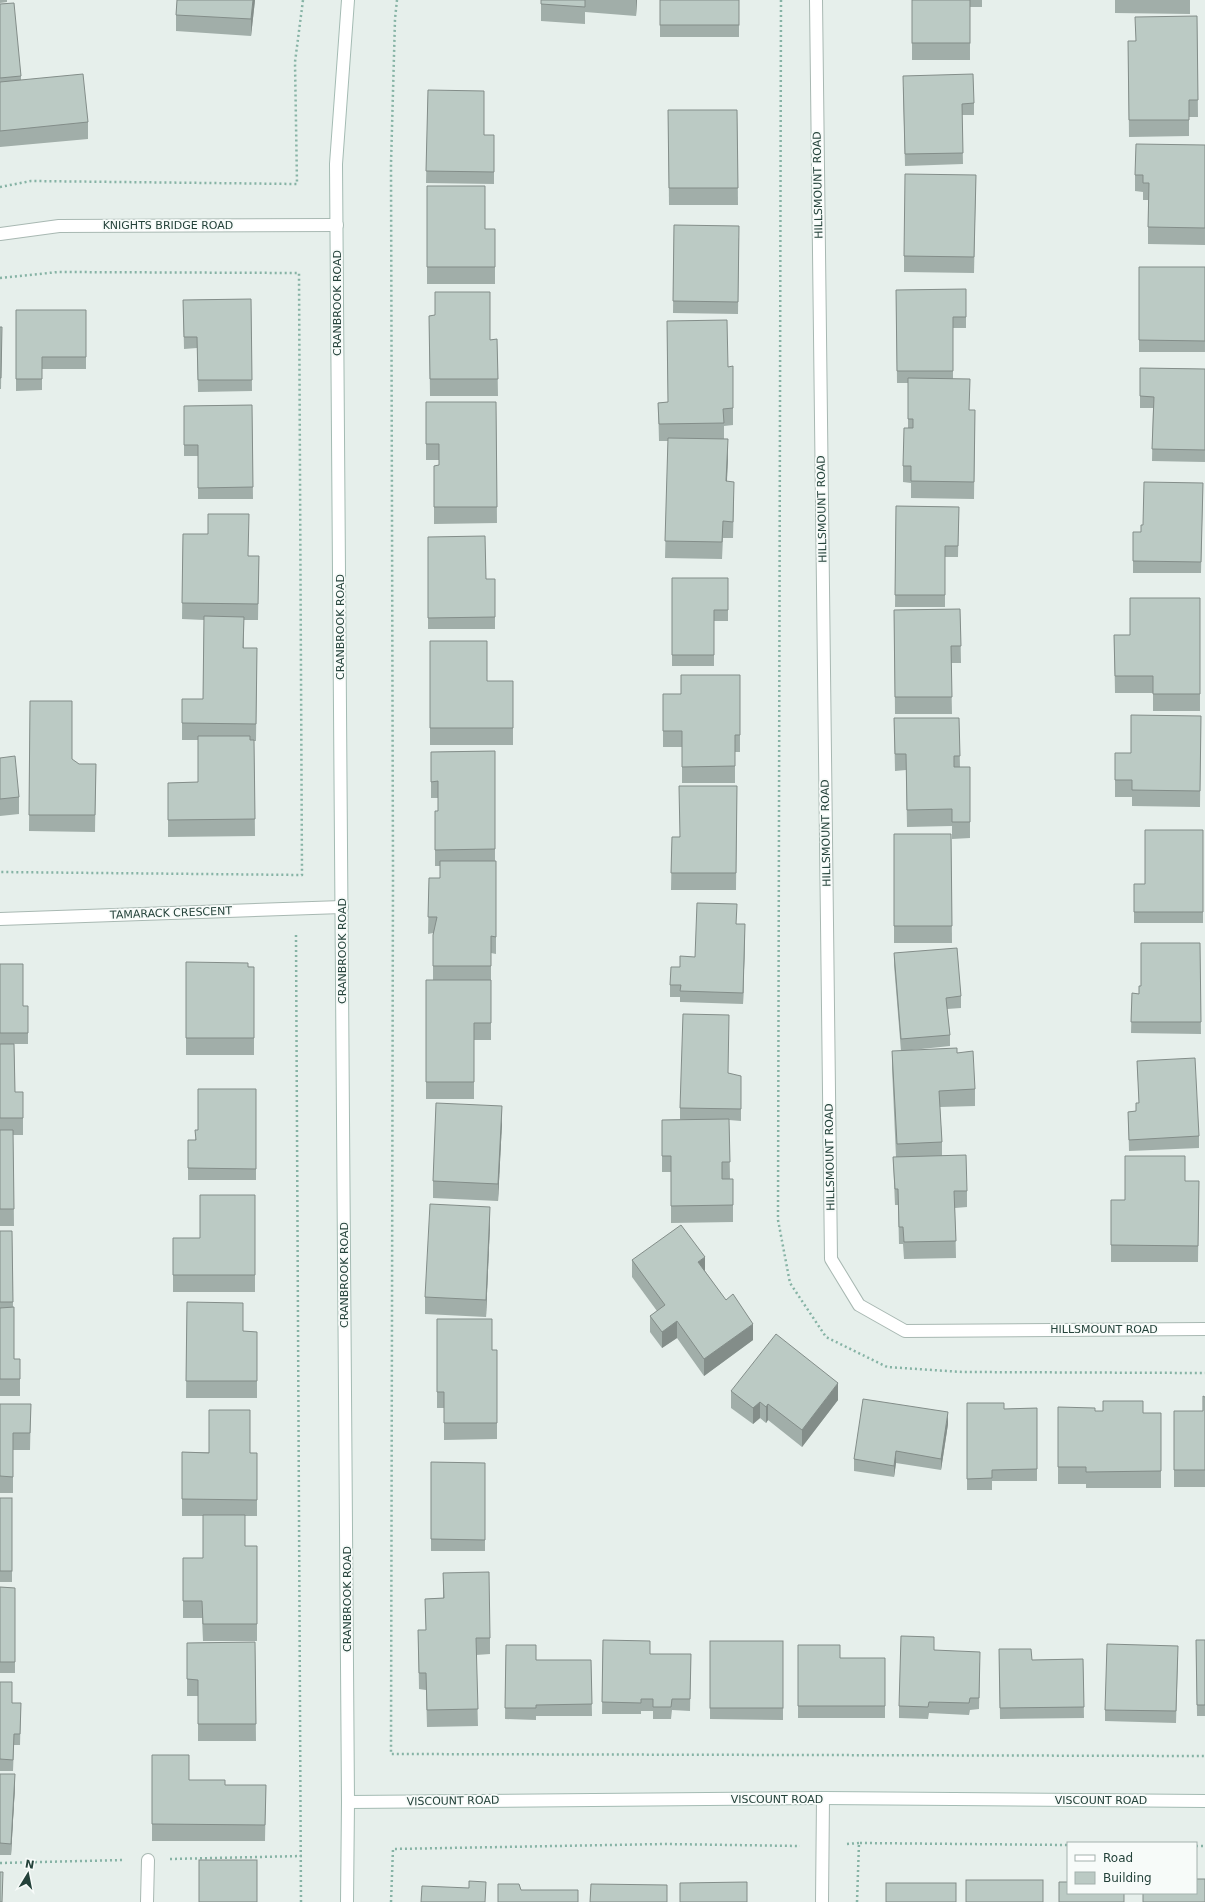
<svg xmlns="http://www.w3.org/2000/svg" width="1205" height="1902" font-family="'DejaVu Sans',sans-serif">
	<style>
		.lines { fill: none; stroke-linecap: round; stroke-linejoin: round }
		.lane-casing { stroke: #a8b8b2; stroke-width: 14 }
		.street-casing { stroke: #a8b8b2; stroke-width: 14 }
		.secondary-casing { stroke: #a4bbb3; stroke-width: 14 }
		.path { stroke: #86b3a5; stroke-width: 2.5; stroke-dasharray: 2 3; stroke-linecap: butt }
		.lane { stroke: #fff; stroke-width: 12 }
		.street { stroke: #fff; stroke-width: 12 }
		.secondary { stroke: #fff; stroke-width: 12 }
		.wall { fill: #a1aea9 }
		.shaded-wall { fill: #838d89 }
		.building { fill: #bbcac4; stroke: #838d89 }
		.labels { text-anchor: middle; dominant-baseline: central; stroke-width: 3.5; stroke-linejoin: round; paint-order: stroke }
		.street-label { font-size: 11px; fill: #24423a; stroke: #f7fbf9 }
	</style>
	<rect width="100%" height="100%" fill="#e6efeb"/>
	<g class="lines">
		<g class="lane-casing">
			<polyline id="lane" points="147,1902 148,1860"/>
		</g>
		<g class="street-casing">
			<g id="street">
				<polyline points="816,0 831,1259 859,1305 905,1331 1205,1329"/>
				<polyline points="0,234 59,226 337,225"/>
				<polyline points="0,919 342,907"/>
				<polyline points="822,1902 823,1798"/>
			</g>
		</g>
		<g class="secondary-casing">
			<g id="secondary">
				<polyline points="348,1802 823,1798 1205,1801"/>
				<polyline points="347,1902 348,1802 336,164 348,0"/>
			</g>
		</g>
		<g class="path">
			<polyline points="397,0 395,19 391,164 393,874 391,1754 1205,1756"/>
			<polyline points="781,0 778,1220 790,1283 826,1337 887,1367 962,1372 1205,1373"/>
			<polyline points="0,187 31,181 297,184 295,62 303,0"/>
			<polyline points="0,278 58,272 299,273 302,875 0,872"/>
			<polyline points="296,935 301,1902"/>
			<polyline points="847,1844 859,1843"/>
			<polyline points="1196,1846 1205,1846"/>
			<polyline points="170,1859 302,1856"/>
			<polyline points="0,1863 123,1860"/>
			<polyline points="391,1902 393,1849 665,1844 800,1846"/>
			<polyline points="857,1902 859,1843 1068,1845"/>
		</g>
		<use href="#lane" class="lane"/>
		<use href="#street" class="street"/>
		<use href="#secondary" class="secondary"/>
	</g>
	<g class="wall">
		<polygon points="0,0 7,0 7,2 0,3"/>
		<polygon points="177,0 255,0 251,36 176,31 176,15"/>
		<polygon points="541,0 637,0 636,16 585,12 585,24 541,21"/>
		<rect x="660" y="0" width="79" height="37"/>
		<polygon points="912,0 982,0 982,7 970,7 970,60 912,60"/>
		<polygon points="1115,0 1190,0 1190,14 1115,13"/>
		<polygon points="0,4 21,76 21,80 88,122 88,139 0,147"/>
		<polygon points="1197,16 1198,117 1189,117 1189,136 1129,137 1128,41 1135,41"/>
		<polygon points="903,87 974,103 974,115 962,115 963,164 905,166"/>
		<polygon points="428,90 484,135 494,135 494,184 426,183"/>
		<polygon points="668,110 737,110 738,205 669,205"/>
		<polygon points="1205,145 1205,245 1148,244 1148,200 1143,200 1143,192 1135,191 1135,175"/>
		<polygon points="976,175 974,273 904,272 904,256"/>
		<polygon points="427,186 485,229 495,229 495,284 427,284"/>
		<polygon points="674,225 739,238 738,314 673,313"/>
		<rect x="1139" y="267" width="66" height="85"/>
		<polygon points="966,289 966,328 953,328 953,379 969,410 975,410 974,499 911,498 911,483 903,482 903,466 908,428 908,383 897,383 896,290"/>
		<polygon points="251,299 252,391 198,392 197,348 184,349 183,300"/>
		<polygon points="16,310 86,310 86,369 42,369 42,390 16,391"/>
		<polygon points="429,316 490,340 497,339 498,396 430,396"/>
		<polygon points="667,321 728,367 733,408 733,425 724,426 724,439 728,456 727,481 734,498 733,538 723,538 722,559 665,558 668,441 659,441 658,403 668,402"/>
		<polygon points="0,327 2,327 1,389 0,389"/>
		<polygon points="1140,368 1205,369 1205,462 1152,461 1153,408 1140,408"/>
		<polygon points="426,402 496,402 497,523 434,524 434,466 439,465 439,460 426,460"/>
		<polygon points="252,405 253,499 198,499 198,456 184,456 184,406"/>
		<polygon points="1203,483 1201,573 1133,573 1133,532 1141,532 1143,525"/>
		<polygon points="896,506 959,507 958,557 945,557 945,607 895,607"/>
		<polygon points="183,534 248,556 259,556 258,620 244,620 244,648 257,648 256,741 254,741 255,836 168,837 168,783 198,782 198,740 182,740 182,699 203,699 204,620 182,619"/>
		<polygon points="428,537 486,579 495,579 495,629 428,629"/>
		<polygon points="672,578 728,578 728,621 714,621 714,666 672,666"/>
		<polygon points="1200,598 1200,711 1153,711 1153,693 1115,693 1114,635 1130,635"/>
		<polygon points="960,609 961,663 951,663 952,714 895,714 894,610"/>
		<polygon points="430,641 487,681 513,681 513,745 430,745"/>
		<polygon points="663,694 740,735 740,752 735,752 735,783 682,783 682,747 663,747"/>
		<polygon points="30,701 72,760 79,764 96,764 95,832 29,831"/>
		<polygon points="1201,716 1200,807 1132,806 1132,797 1115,797 1115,753 1131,753"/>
		<polygon points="894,718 959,718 960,767 970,767 970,838 952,839 952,826 907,827 906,770 895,771"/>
		<polygon points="495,751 495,861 496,861 496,954 491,953 491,1040 474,1040 474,1099 426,1099 426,980 433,980 433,933 428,934 429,878 440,878 440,866 435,866 435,850 438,811 438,798 431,798 431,752"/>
		<polygon points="0,758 19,797 19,814 0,816"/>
		<polygon points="737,786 736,890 671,890 672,837 679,837"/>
		<polygon points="1203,830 1203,923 1134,923 1134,884 1145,884"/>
		<polygon points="894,834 951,834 952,943 894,943"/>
		<polygon points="737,924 745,936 743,1004 680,1002 680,997 670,997 670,985 680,967 695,957"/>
		<polygon points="1200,943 1201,1034 1131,1033 1132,993 1139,994 1141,986"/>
		<polygon points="894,953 961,996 961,1008 947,1009 950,1035 950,1046 902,1051 957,1053 975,1089 975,1106 940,1107 942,1142 942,1156 967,1191 967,1207 955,1208 956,1258 904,1259 903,1244 899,1244 898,1205 895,1205 893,1157 896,1157 892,1068 892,1051 901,1051 894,965"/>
		<polygon points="186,962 254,967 254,1055 186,1055"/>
		<polygon points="0,964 23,1006 28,1006 28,1044 14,1044 15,1092 23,1092 23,1135 13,1135 14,1226 0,1226"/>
		<polygon points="1137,1061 1199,1136 1199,1148 1129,1151 1128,1112 1136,1111 1139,1103"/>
		<polygon points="728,1073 741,1087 741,1121 729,1120 730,1179 722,1179 733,1179 733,1222 671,1223 671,1172 662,1172 662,1120 695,1119 680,1119 680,1108"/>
		<polygon points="256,1089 256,1180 188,1180 188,1140 195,1140 198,1130"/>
		<polygon points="502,1123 498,1201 433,1198 433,1181"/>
		<polygon points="1185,1181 1199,1181 1198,1262 1111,1262 1111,1200 1125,1200"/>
		<polygon points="255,1195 255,1292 173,1292 173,1238 200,1238"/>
		<polygon points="490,1224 486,1317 425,1314 425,1297"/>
		<polygon points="0,1231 12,1231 13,1307 14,1359 20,1359 20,1396 0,1396"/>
		<polygon points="632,1260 705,1271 753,1340 704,1376 677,1338 662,1348 650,1332 650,1316 657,1311 632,1277"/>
		<polygon points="187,1302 243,1331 257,1332 257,1398 186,1398"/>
		<polygon points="437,1319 492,1350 497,1350 497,1439 444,1440 444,1408 437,1408"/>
		<polygon points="731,1391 838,1400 802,1447 768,1420 766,1423 760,1418 753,1424 731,1408"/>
		<polygon points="1205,1397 1205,1487 1174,1487 1174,1470 1203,1411"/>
		<polygon points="967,1403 1004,1409 1037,1408 1037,1481 992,1481 992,1490 967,1490"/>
		<polygon points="0,1404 31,1404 30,1450 13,1450 13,1493 0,1493"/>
		<polygon points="1058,1407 1095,1411 1143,1413 1161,1413 1161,1488 1086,1488 1086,1484 1058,1484"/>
		<polygon points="948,1424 941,1470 896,1463 894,1477 854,1471 854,1459"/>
		<polygon points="182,1452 257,1453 257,1516 245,1516 245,1546 257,1546 257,1641 203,1641 202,1618 183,1618 183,1558 203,1558 203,1516 182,1516"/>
		<polygon points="431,1462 485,1463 485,1551 431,1551"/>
		<rect x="0" y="1498" width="12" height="84"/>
		<polygon points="443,1573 490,1638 490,1654 476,1655 478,1726 427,1727 426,1690 419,1689 418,1630 426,1630 425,1599 443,1598"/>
		<polygon points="0,1587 15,1588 15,1673 0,1673"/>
		<polygon points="603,1640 650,1654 691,1654 690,1711 672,1710 671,1719 653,1719 653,1711 641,1711 641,1714 602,1714"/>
		<polygon points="1196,1640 1205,1640 1205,1716 1197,1716"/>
		<polygon points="710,1641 783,1641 783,1720 710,1719"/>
		<polygon points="255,1642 256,1741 198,1741 198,1696 187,1696 187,1643"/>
		<polygon points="506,1645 536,1660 591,1660 592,1716 536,1716 536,1720 505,1719"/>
		<polygon points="798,1645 840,1658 885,1658 885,1718 798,1718"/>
		<polygon points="999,1649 1032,1660 1083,1659 1084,1718 1000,1719"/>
		<polygon points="934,1650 980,1663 979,1709 970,1710 969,1715 929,1713 928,1719 899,1718 899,1706"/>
		<polygon points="1178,1657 1176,1723 1105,1721 1105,1710"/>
		<polygon points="0,1682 12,1703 21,1703 20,1745 14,1745 13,1771 0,1771"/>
		<polygon points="152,1755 189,1780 225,1785 266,1785 265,1841 152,1841"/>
		<polygon points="0,1774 15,1786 11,1855 0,1855"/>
	</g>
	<g class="shaded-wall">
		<polygon points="253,0 255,0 251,36 251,19"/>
		<polygon points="636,0 637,0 636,16"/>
		<polygon points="728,439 728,456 726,498 726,481"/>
		<polygon points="745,924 745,936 743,1004 743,993"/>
		<polygon points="502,1106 502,1123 498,1201 498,1184"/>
		<polygon points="490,1207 490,1224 486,1317 486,1300"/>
		<polygon points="705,1257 705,1274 698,1262"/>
		<polygon points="677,1321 677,1338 662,1348 662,1332"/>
		<polygon points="753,1324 753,1340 704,1376 704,1359"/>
		<polygon points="838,1383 838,1400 802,1447 802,1430"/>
		<polygon points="760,1402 760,1418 753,1424 753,1408"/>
		<polygon points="768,1404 768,1420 766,1423 766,1407"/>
		<polygon points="948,1412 948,1424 941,1470 941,1459"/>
		<polygon points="896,1451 896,1463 894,1477 894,1466"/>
		<polygon points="15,1774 15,1786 11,1855 11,1844"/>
	</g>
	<g class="building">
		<polygon points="177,0 253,0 251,19 176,15"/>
		<polygon points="541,0 585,0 585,7 541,4"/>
		<rect x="660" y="0" width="79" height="25"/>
		<rect x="912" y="0" width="58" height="43"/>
		<polygon points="14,3 21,76 0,78 0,4"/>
		<polygon points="1197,16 1198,100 1189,100 1189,120 1129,120 1128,41 1136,41 1135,17"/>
		<polygon points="83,74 88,122 0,131 0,82"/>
		<polygon points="973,74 974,103 962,104 963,153 905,154 903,76"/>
		<polygon points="428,90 484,91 484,135 494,135 494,172 426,171"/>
		<polygon points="668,110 737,110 738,188 669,188"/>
		<polygon points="1136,144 1205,145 1205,228 1148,227 1149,183 1143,183 1143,175 1135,175"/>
		<polygon points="905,174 976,175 974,257 904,256"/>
		<polygon points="427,186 485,186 485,229 495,229 495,267 427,267"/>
		<polygon points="674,225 739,226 738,302 673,301"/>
		<polygon points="1139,267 1205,267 1205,341 1139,340"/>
		<polygon points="966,289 966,317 953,317 953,371 897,371 896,290"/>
		<polygon points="435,292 490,292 490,340 497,339 498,379 430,379 429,316 435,315"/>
		<polygon points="251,299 252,380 198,380 197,337 184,337 183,300"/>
		<polygon points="16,310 86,310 86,357 42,357 42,379 16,379"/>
		<polygon points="727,320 728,367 733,366 733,408 723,409 724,423 659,424 658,403 668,402 667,321"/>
		<polygon points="0,327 2,327 1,378 0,378"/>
		<polygon points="1140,368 1205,369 1205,450 1152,449 1154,397 1140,396"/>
		<polygon points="908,378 970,379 969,410 975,410 974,482 911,481 911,466 903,466 904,428 913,428 913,419 908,419"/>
		<polygon points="426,402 496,402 497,507 434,507 434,466 439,465 439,444 426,444"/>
		<polygon points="252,405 253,487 198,488 198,445 184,445 184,406"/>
		<polygon points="668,438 728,439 726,481 734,482 733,522 723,521 722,542 665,541"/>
		<polygon points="1144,482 1203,483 1201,562 1133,561 1133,532 1141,532 1141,525 1143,525"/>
		<polygon points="896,506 959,507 958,546 945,546 945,595 895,595"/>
		<polygon points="208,514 249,514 248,556 259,556 258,604 182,603 183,534 208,534"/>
		<polygon points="485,536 486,579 495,579 495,617 428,618 428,537"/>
		<polygon points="672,578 728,578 728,610 714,610 714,655 672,655"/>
		<polygon points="1130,598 1200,598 1200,694 1153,694 1153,676 1115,676 1114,635 1130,635"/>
		<polygon points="960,609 961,646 951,646 952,697 895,697 894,610"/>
		<polygon points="204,616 244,617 243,648 257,648 256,724 182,723 182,699 203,699"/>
		<polygon points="430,641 487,641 487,681 513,681 513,728 430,728"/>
		<polygon points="681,675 740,675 740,735 735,735 735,766 682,767 682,731 663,731 663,694 681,694"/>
		<polygon points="30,701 72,701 72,759 79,764 96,764 95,815 29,815"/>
		<polygon points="1131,715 1201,716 1200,791 1132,790 1132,780 1115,780 1115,753 1131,753"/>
		<polygon points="894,718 959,718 960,756 954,756 954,767 970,767 970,822 952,822 952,809 907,810 906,754 895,754"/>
		<polygon points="198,736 250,736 250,740 254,740 255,819 168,820 168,783 198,782"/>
		<polygon points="495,751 495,849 435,850 435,811 438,811 438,781 431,782 431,752"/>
		<polygon points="15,756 19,797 0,799 0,758"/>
		<polygon points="679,786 737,786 736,873 671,873 672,837 680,837"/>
		<polygon points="1145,830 1203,830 1203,912 1134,912 1134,884 1145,884"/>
		<polygon points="894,834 951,834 952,926 894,926"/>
		<polygon points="440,861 496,861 496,937 491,936 491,966 433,966 433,935 437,917 428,917 429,878 440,878"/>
		<polygon points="697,903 737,904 736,924 745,924 743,993 680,991 681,985 670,985 671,967 680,967 680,956 695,957"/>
		<polygon points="1141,943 1200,943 1201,1022 1131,1022 1132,993 1139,994 1139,986 1141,986"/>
		<polygon points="957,948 961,996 946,998 950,1035 901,1039 894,953"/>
		<polygon points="186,962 248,963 248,967 254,967 254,1038 186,1038"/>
		<polygon points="0,964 23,964 23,1006 28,1006 28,1033 0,1033"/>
		<polygon points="426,980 491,980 491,1023 474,1023 474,1082 426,1082"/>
		<polygon points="683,1014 729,1015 728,1073 741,1076 741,1109 680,1108"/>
		<polygon points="0,1044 14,1044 15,1092 23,1092 23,1118 0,1118"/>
		<polygon points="957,1048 957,1053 973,1051 975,1089 939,1091 942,1142 897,1144 892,1051"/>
		<polygon points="1195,1058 1199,1136 1129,1140 1128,1112 1136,1111 1136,1103 1139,1103 1137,1061"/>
		<polygon points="198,1089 256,1089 256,1169 188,1168 188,1140 196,1140 195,1130 198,1130"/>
		<polygon points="436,1103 502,1106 498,1184 433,1181"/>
		<polygon points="729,1119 730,1162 722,1162 722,1179 733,1179 733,1205 671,1206 671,1156 662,1156 662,1120"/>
		<polygon points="0,1130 13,1130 14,1209 0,1209"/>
		<polygon points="966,1155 967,1191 954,1191 956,1241 904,1242 903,1227 899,1227 898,1189 895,1189 893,1157"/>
		<polygon points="1125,1156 1185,1156 1185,1181 1199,1181 1198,1246 1111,1245 1111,1200 1125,1200"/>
		<polygon points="200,1195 255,1195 255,1275 173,1275 173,1238 200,1238"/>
		<polygon points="430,1204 490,1207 486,1300 425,1297"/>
		<polygon points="681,1225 705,1257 698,1262 726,1300 733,1294 753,1324 704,1359 677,1321 662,1332 650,1316 665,1305 632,1260"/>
		<polygon points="0,1231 12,1231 13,1302 0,1302"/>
		<polygon points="187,1302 243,1303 243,1331 257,1332 257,1381 186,1381"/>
		<polygon points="14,1307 14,1359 20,1359 20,1379 0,1379 0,1308"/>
		<polygon points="437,1319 492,1319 492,1350 497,1350 497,1423 444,1423 444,1392 437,1392"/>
		<polygon points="776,1334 838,1383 802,1430 768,1404 766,1407 760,1402 753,1408 731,1391"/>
		<polygon points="1203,1396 1205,1397 1205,1470 1174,1470 1174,1411 1203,1411"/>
		<polygon points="863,1399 948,1412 941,1459 896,1451 894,1466 854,1459"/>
		<polygon points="1103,1401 1143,1401 1143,1413 1161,1413 1161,1471 1086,1472 1086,1467 1058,1467 1058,1407 1095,1408 1095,1411 1103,1411"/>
		<polygon points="967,1403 1004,1403 1004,1409 1037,1408 1037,1469 992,1470 992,1478 967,1479"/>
		<polygon points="0,1404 31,1404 30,1433 13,1433 13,1477 0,1476"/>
		<polygon points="209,1410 250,1410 250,1453 257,1453 257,1500 182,1499 182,1452 209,1453"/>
		<polygon points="431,1462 485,1463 485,1540 431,1539"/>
		<rect x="0" y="1498" width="12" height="73"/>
		<polygon points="203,1515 245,1515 245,1546 257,1546 257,1624 203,1624 202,1601 183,1601 183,1558 203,1558"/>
		<polygon points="489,1572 490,1638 476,1638 478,1709 427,1710 426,1673 419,1673 418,1630 426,1630 425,1599 444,1598 443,1573"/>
		<polygon points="0,1587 15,1588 15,1662 0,1662"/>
		<polygon points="901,1636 934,1637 934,1650 980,1652 979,1698 970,1698 969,1703 929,1702 928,1707 899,1706"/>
		<polygon points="603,1640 650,1641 650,1654 691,1654 690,1699 672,1699 671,1707 653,1707 653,1699 641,1699 641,1703 602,1702"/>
		<polygon points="1196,1640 1205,1640 1205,1705 1197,1705"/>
		<rect x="710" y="1641" width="73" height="67"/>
		<polygon points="255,1642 256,1724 198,1724 198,1680 187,1679 187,1643"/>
		<polygon points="1107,1644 1178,1646 1176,1711 1105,1710"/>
		<polygon points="506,1645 536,1645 536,1660 591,1660 592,1704 536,1705 536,1708 505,1708"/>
		<polygon points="798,1645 840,1645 840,1658 885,1658 885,1706 798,1706"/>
		<polygon points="999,1649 1031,1649 1032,1660 1083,1659 1084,1707 1000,1708"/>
		<polygon points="0,1682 12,1682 12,1703 21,1703 20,1734 14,1734 13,1760 0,1759"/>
		<polygon points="152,1755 189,1755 189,1780 225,1780 225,1785 266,1785 265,1825 152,1824"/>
		<polygon points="0,1774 15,1774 11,1844 0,1843"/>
		<rect x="199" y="1860" width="58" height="42"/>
		<polygon points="0,1872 3,1872 2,1902 0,1902"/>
		<polygon points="1196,1879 1205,1879 1205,1902 1143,1902 1143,1893 1196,1893"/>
		<rect x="966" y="1880" width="77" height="22"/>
		<polygon points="469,1881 486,1882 485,1902 421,1902 422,1886 469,1888"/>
		<polygon points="747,1882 747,1902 680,1902 680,1883"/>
		<polygon points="1059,1882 1068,1882 1068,1893 1124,1893 1124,1902 1059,1902"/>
		<rect x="886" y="1883" width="70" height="19"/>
		<polygon points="498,1884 519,1884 521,1890 578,1890 578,1902 498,1902"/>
		<polygon points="591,1884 667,1885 667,1902 590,1902"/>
	</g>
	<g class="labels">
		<g class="street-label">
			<text transform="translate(818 185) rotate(-91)">HILLSMOUNT ROAD</text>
			<text x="168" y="225">KNIGHTS BRIDGE ROAD</text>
			<text transform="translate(337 303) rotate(-90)">CRANBROOK ROAD</text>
			<text transform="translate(822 509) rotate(-91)">HILLSMOUNT ROAD</text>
			<text transform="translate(340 627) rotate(-90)">CRANBROOK ROAD</text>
			<text transform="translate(826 833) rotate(-91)">HILLSMOUNT ROAD</text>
			<text transform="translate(171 913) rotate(-2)">TAMARACK CRESCENT</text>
			<text transform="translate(342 951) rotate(-90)">CRANBROOK ROAD</text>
			<text transform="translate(830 1157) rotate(-91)">HILLSMOUNT ROAD</text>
			<text transform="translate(344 1275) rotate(-90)">CRANBROOK ROAD</text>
			<text x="1104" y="1329">HILLSMOUNT ROAD</text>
			<text transform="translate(347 1599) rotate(-90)">CRANBROOK ROAD</text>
			<text x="777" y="1799">VISCOUNT ROAD</text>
			<text x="1101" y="1800">VISCOUNT ROAD</text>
			<text transform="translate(453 1801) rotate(-1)">VISCOUNT ROAD</text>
		</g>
	</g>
	<rect x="1067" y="1842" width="130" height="52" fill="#f7fbf9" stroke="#a3b1ad"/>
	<rect x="1075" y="1855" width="20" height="6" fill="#ffffff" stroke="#a3b1ad"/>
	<text x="1103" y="1862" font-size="12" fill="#24423a">Road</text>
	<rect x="1075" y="1872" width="20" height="12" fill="#bbcac4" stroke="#a3b1ad"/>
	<text x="1103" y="1882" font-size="12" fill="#24423a">Building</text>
	<g transform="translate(28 1874) rotate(10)" stroke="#f7fbf9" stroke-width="3" paint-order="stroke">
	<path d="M0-3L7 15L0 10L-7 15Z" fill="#24423a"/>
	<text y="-6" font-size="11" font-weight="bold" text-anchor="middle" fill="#24423a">N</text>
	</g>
</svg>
